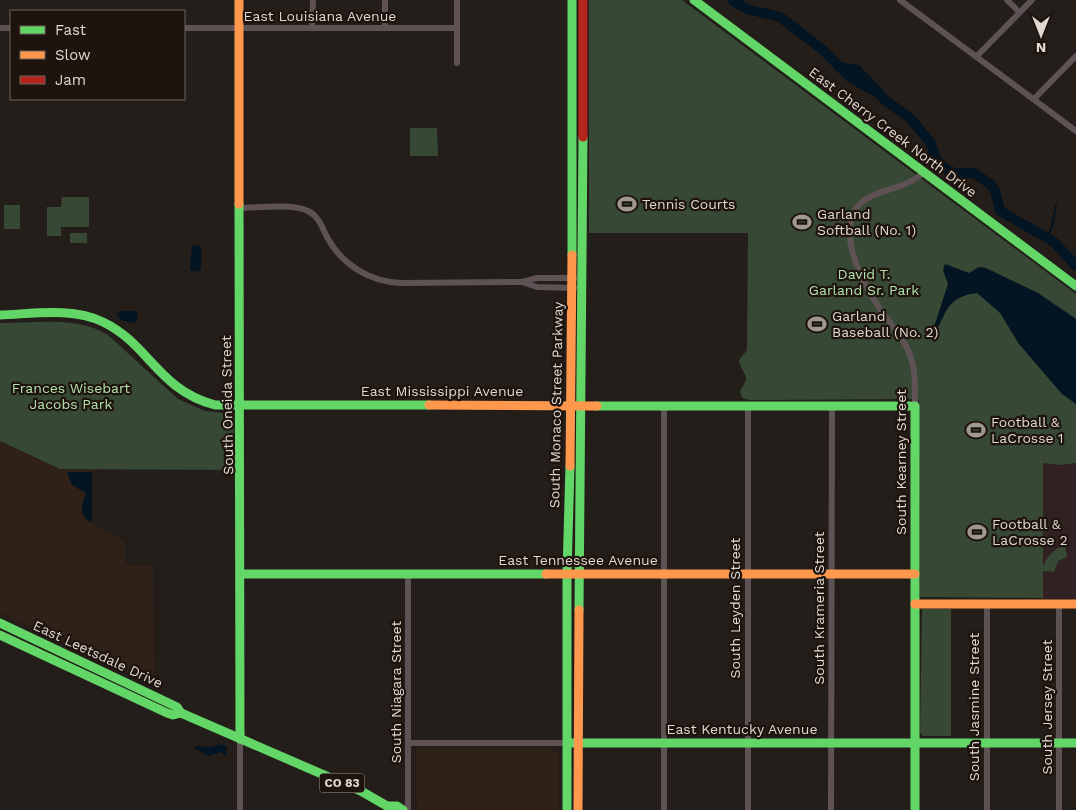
<svg xmlns="http://www.w3.org/2000/svg" width="1076" height="810" font-family="'Work Sans',sans-serif">
	<style>
		.built { fill: #2f2117 }
		.education { fill: #322123 }
		.green { fill: #374834 }
		.water { fill: #031423 }
		.lines { fill: none; stroke-linecap: round; stroke-linejoin: round }
		.stream { stroke: #031423; stroke-width: 2 }
		.river { stroke: #031423; stroke-width: 10 }
		.street { stroke: #5f5254; stroke-width: 6 }
		.fast { stroke: #63d668; stroke-width: 9 }
		.slow { stroke: #ff974d; stroke-width: 9 }
		.jam { stroke: #b3261e; stroke-width: 9 }
		.labels { text-anchor: middle; dominant-baseline: central; stroke-width: 4.5; stroke-linejoin: round; paint-order: stroke }
		.shield { fill: #1e140d; stroke: #a59d98; stroke-width: 1 }
		.shield-label { font-size: 12px; font-weight: bold; fill: #dfd8d3 }
		.street-label { font-size: 14px; fill: #dfd8d3; stroke: #1e140d }
		.poi-label { font-size: 14px; fill: #dfd8d3; stroke: #1e140d; text-anchor: start }
		.park-label { font-size: 14px; fill: #b1e2ac; stroke: #1e140d }
	</style>
	<rect width="100%" height="100%" fill="#241e1a"/>
	<g class="built">
		<polygon points="0,441 60,469 92,469 92,523 118,537 125,544 125,564 130,566 153,566 154,685 0,613"/>
		<polygon points="416,748 552,749 559,754 559,810 417,810"/>
	</g>
	<rect class="education" x="1043" y="463" width="33" height="136"/>
	<g class="green">
		<path d="M589 0H682L1076 294V463L1060 465 1043 463V567C1047 556 1053 549 1065 545L1067 557 1058 561 1054 572 1043 571V598L920 597 919 399 749 400 742 398 740 391C752 372 743 379 739 360L747 350 748 233H589Z"/>
		<polygon points="410,128 437,128 438,156 410,156"/>
		<polygon points="62,197 89,197 89,227 61,227 61,236 47,236 47,207 61,207"/>
		<rect x="4" y="205" width="16" height="24"/>
		<rect x="70" y="233" width="17" height="10"/>
		<path d="M0 323C35 323 78 316 108 335L178 399 205 411 233 414 235 470 60 469 0 441Z"/>
		<polygon points="922,609 951,609 951,736 923,736 920,733"/>
	</g>
	<g class="water">
		<polygon points="192,245 201,246 201,269 198,272 190,270"/>
		<path d="M945 264 969 273 979 267 986 268 1038 293 1076 319V404L1062 394 1019 344 1000 313 977 293C950 296 947 309 936 332L933 330 948 284 943 270Z"/>
		<polygon points="121,311 137,311 137,321 131,323 121,320 117,314"/>
		<path d="M67 472H92V523C78 516 81 505 86 493L72 485Z"/>
		<polygon points="222,744 227,747 226,756 220,752 209,756 194,748 195,746 209,747"/>
	</g>
	<g class="lines">
		<polyline class="stream" points="1047,237 1052,227 1056,205"/>
		<g class="river">
			<polyline points="732,0 747,9 780,17 823,50 850,77 872,90"/>
			<polyline points="839,67 857,70 885,100 910,118 930,142 937,160 944,168 954,173 974,173 990,184 995,190 1000,211 1054,242 1076,266"/>
		</g>
		<g class="street">
			<polyline points="385,0 385,28"/>
			<polyline points="900,0 1076,131"/>
			<polyline points="1007,0 1019,12"/>
			<polyline points="0,28 11,28"/>
			<polyline points="184,28 457,28"/>
			<polyline points="312,28 313,0"/>
			<polyline points="977,56 1032,0"/>
			<polyline points="457,63 457,0"/>
			<polyline points="1034,99 1076,56"/>
			<path d="M239 208C257 208 292 203 308 211 320 217 322 228 328 239 343 265 370 282 401 283L522 282 537 287 574 288"/>
			<polyline points="522,282 537,278 574,278"/>
			<path d="M915 406C915 388 916 367 908 350 900 333 886 319 876 303 861 280 838 234 857 207 871 189 905 191 924 172"/>
			<polyline points="664,407 664,810"/>
			<polyline points="408,573 408,810"/>
			<polyline points="987,604 987,810"/>
			<polyline points="1059,604 1059,810"/>
			<polyline points="409,743 567,743"/>
			<polyline points="240,810 240,739"/>
			<polyline points="748,810 748,407"/>
			<polyline points="831,810 832,406"/>
		</g>
		<g class="fast">
			<polyline points="572,0 572,255"/>
			<polyline points="694,0 1076,286"/>
			<polyline points="239,204 240,739"/>
			<path d="M0 315C32 314 72 307 103 322 149 344 158 390 215 405H429"/>
			<polyline points="597,406 915,406 915,810"/>
			<polyline points="242,574 546,574"/>
			<polyline points="579,610 583,137"/>
			<polyline points="0,623 177,707 181,713"/>
			<polyline points="0,635 167,713 173,715 181,713 361,791 387,806 397,806 403,810"/>
			<polyline points="571,743 1076,743"/>
			<polyline points="567,810 567,573 570,466"/>
		</g>
		<g class="slow">
			<polyline points="239,0 239,204"/>
			<polyline points="429,405 597,406"/>
			<polyline points="570,466 572,255"/>
			<polyline points="546,574 915,574"/>
			<polyline points="915,604 1076,604"/>
			<polyline points="578,810 579,610"/>
		</g>
		<polyline class="jam" points="583,137 583,0"/>
	</g>
	<defs>
		<g id="stadium-bare" transform="scale(1.5)"><path d="M0-5a6.5 5 0 1 0 0 10a6.5 5 0 1 0 0-10ZM-3.5-1.8h7v3.6h-7Z" fill="#9e9792" stroke="#1e140d" stroke-width="2.5" paint-order="stroke"/></g>
	</defs>
	<g fill-rule="evenodd">
		<use href="#stadium-bare" x="627" y="204"/>
		<use href="#stadium-bare" x="802" y="222"/>
		<use href="#stadium-bare" x="817" y="324"/>
		<use href="#stadium-bare" x="976" y="430"/>
		<use href="#stadium-bare" x="977" y="532"/>
	</g>
	<g class="labels">
		<rect class="shield" x="319.5" y="773.5" width="45" height="19" rx="4"/>
		<g class="shield-label">
			<text x="342" y="783">CO 83</text>
		</g>
		<g class="street-label">
			<text x="320" y="16">East Louisiana Avenue</text>
			<text transform="translate(893 132) rotate(37)">East Cherry Creek North Drive</text>
			<text x="442" y="391">East Mississippi Avenue</text>
			<text transform="translate(227 405) rotate(-91)">South Oneida Street</text>
			<text transform="translate(556 405) rotate(-89)">South Monaco Street Parkway</text>
			<text transform="translate(901 462) rotate(-90)">South Kearney Street</text>
			<text x="578" y="560">East Tennessee Avenue</text>
			<text transform="translate(735 608) rotate(-90)">South Leyden Street</text>
			<text transform="translate(819 608) rotate(-90)">South Krameria Street</text>
			<text transform="translate(98 654) rotate(25)">East Leetsdale Drive</text>
			<text transform="translate(396 692) rotate(-90)">South Niagara Street</text>
			<text transform="translate(974 707) rotate(-90)">South Jasmine Street</text>
			<text transform="translate(1047 707) rotate(-90)">South Jersey Street</text>
			<text x="742" y="729">East Kentucky Avenue</text>
		</g>
		<g class="poi-label">
			<text x="642" y="204">Tennis Courts</text>
			<text x="817" y="214">Garland<tspan x="817" dy="16">Softball (No. 1)</tspan></text>
			<text x="832" y="316">Garland<tspan x="832" dy="16">Baseball (No. 2)</tspan></text>
			<text x="991" y="422">Football &amp;<tspan x="991" dy="16">LaCrosse 1</tspan></text>
			<text x="992" y="524">Football &amp;<tspan x="992" dy="16">LaCrosse 2</tspan></text>
		</g>
		<g class="park-label">
			<text x="864" y="274">David T.<tspan x="864" dy="16">Garland Sr. Park</tspan></text>
			<text x="71" y="388">Frances Wisebart<tspan x="71" dy="16">Jacobs Park</tspan></text>
		</g>
	</g>
	<rect x="10" y="10" width="175" height="90" fill="#1e140d" stroke="#6b625c"/>
	<rect x="20" y="26" width="25" height="8" fill="#63d668" stroke="#6b625c"/>
	<text x="55" y="35" font-size="15" fill="#dfd8d3">Fast</text>
	<rect x="20" y="51" width="25" height="8" fill="#ff974d" stroke="#6b625c"/>
	<text x="55" y="60" font-size="15" fill="#dfd8d3">Slow</text>
	<rect x="20" y="76" width="25" height="8" fill="#b3261e" stroke="#6b625c"/>
	<text x="55" y="85" font-size="15" fill="#dfd8d3">Jam</text>
	<g transform="translate(1041 35) rotate(180)" stroke="#1e140d" stroke-width="4" paint-order="stroke">
	<path d="M0-4L9 19L0 12L-9 19Z" fill="#dfd8d3"/>
	<text y="-8" font-size="14" font-weight="bold" text-anchor="middle" fill="#dfd8d3">N</text>
	</g>
</svg>
